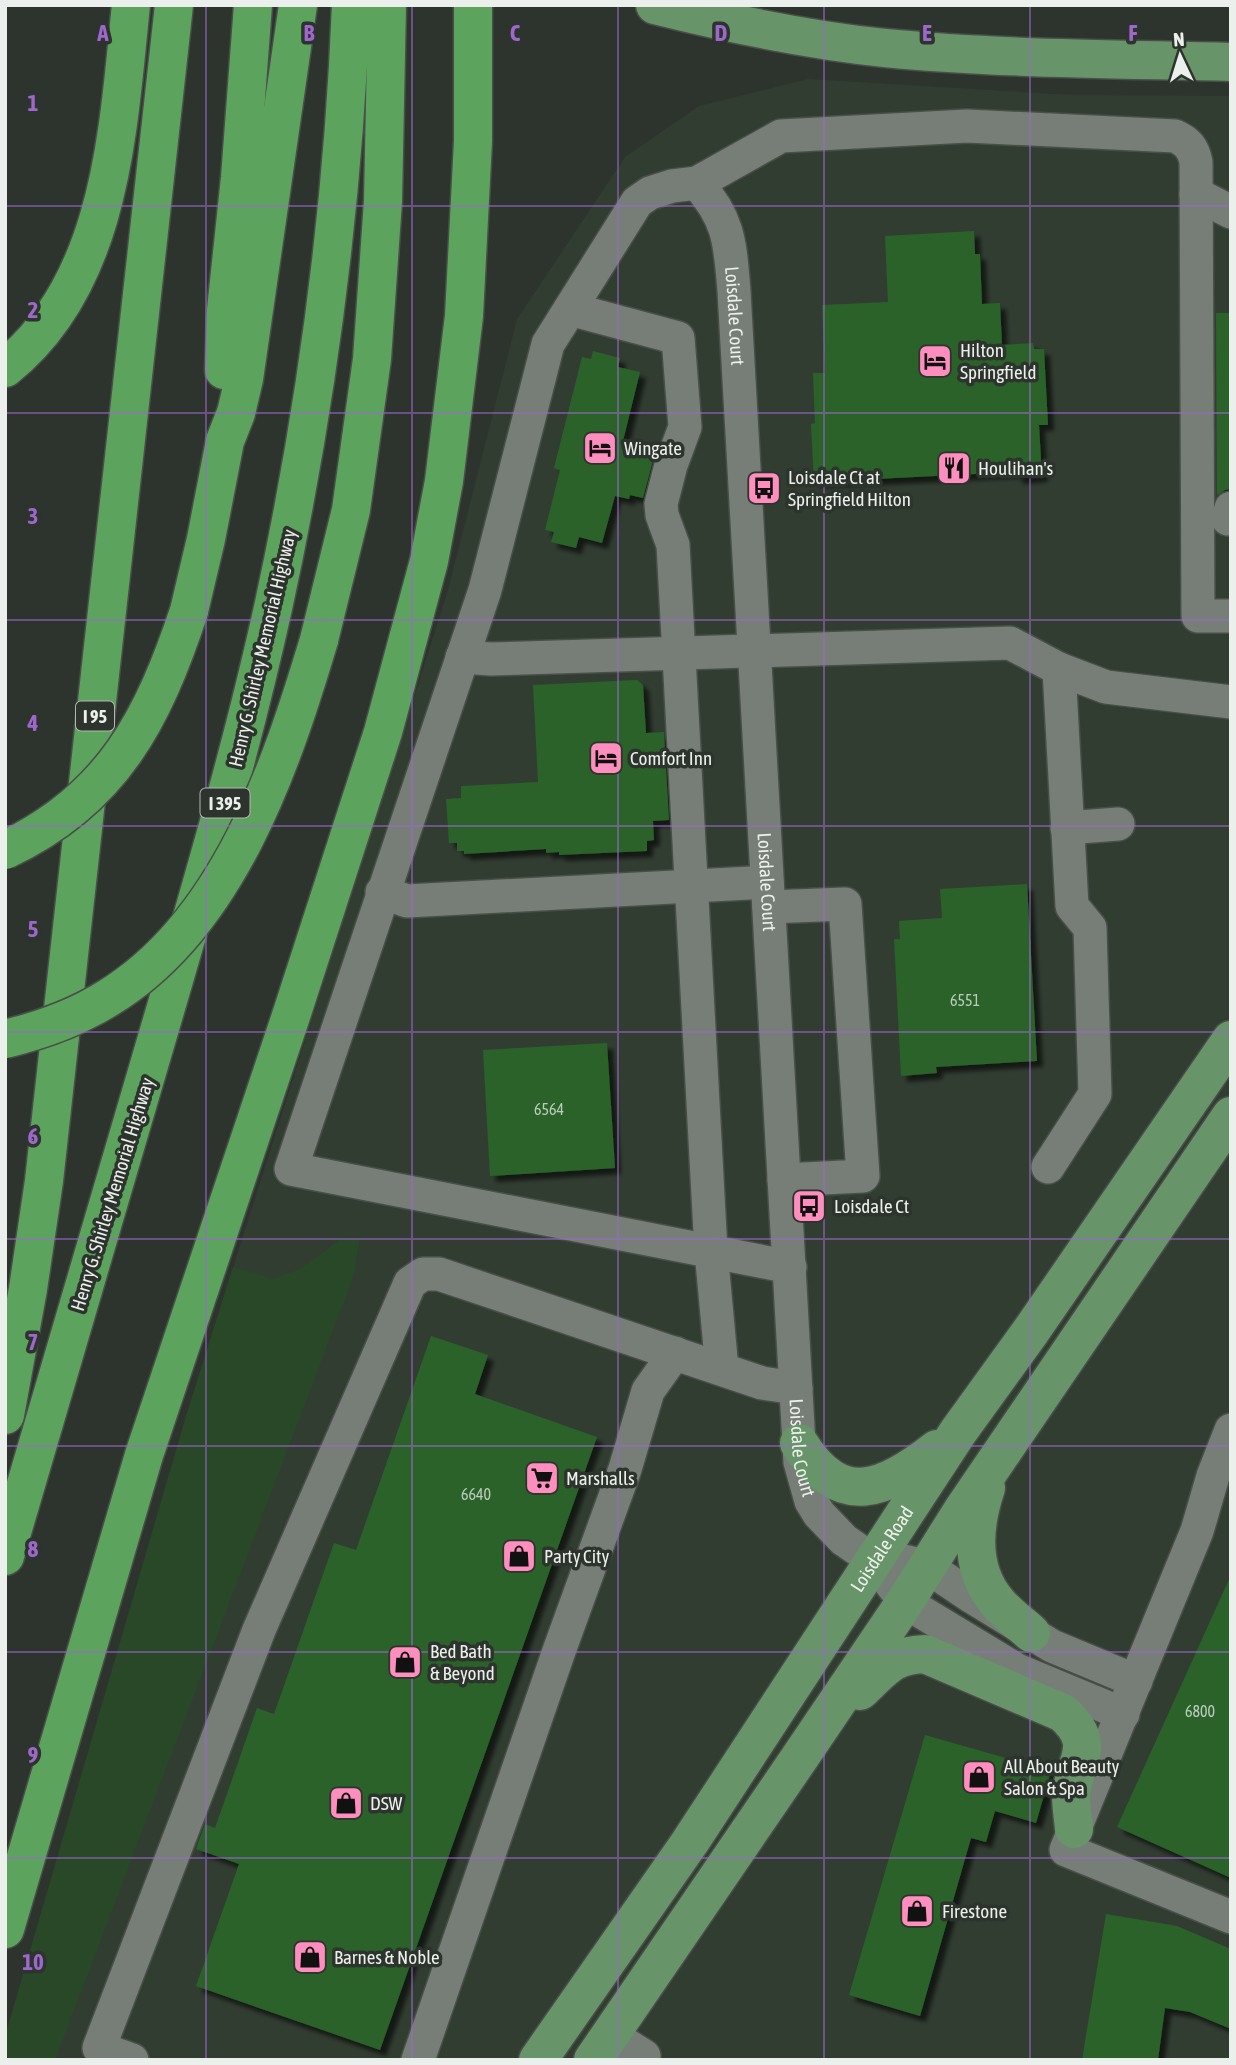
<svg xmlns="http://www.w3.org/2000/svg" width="1236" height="2065" font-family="'Asap Condensed',sans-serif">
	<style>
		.built { fill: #323d32 }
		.green { fill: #284828 }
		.building { fill: #29622c; filter: url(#shadow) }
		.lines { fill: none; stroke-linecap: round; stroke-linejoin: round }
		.minor-casing { stroke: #494e49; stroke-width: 36 }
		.major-casing { stroke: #494e49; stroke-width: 41 }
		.highway-casing { stroke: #494e49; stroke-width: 41 }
		.minor { stroke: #777e77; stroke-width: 33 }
		.major { stroke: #679468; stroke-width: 38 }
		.highway { stroke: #5ca35e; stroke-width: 38 }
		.highway-bridge-casing { stroke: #494e49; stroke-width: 41; stroke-linecap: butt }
		.highway-bridge { stroke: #5ca35e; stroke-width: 38 }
		.grid { fill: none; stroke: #9d67cc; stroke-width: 2; stroke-opacity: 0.55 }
		.labels { text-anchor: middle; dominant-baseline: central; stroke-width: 7; stroke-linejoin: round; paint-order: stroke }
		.number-label { font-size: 16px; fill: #bbccbc }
		.shield { fill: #2d332d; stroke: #b3b7b3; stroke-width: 2 }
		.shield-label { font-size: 18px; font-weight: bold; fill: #ecf0ec }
		.street-label { font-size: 19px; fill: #ecf0ec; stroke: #2d332d }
		.poi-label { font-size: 19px; fill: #ecf0ec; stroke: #2d332d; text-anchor: start }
		.grid-label { font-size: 23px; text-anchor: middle; font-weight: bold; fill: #9d67cc; stroke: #2d332d; stroke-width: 7; stroke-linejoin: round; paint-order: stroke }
	</style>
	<defs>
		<filter id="shadow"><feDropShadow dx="6" dy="6" stdDeviation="2" flood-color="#0009"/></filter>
	</defs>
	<rect width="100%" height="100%" fill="#2d332d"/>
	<polygon class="built" points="808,79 1069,95 1231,96 1231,2060 54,2060 186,1416 448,590 517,319 625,157 699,106"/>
	<polygon class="green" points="360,1238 353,1278 55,2060 5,2060 5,2036 186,1416 233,1267 274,1279 302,1268 339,1240"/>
	<g class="building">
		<polygon points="974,231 975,254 980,254 982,304 1000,303 1002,345 1033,343 1034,349 1044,349 1048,425 1039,425 1042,476 1017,478 1016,472 814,482 811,424 815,423 813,373 825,373 822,305 888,302 885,236"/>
		<polygon points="1216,313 1231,313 1231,489 1225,490 1217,495"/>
		<polygon points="593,351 620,358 618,367 640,372 623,441 642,446 641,450 655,453 643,498 630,495 629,499 615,496 602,543 579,537 576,548 551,542 554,532 545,530 560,470 554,468 582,357 591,359"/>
		<polygon points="637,680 643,685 646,733 664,732 669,820 653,821 654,840 647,841 647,851 559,855 559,852 546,853 546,849 464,854 464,851 457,851 457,843 449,843 446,799 461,798 461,786 538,782 533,685"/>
		<polygon points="1027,884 1037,1061 936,1067 937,1073 901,1076 894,939 900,939 899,921 942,918 940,889"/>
		<polygon points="607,1043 615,1168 490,1176 483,1050"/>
		<polygon points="431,1336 488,1355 475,1394 597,1437 380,2050 196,1986 239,1864 196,1849 205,1824 215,1828 257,1708 274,1714 334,1543 356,1550"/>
		<polygon points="1231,1575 1231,1878 1117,1827"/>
		<polygon points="925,1735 1051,1771 1036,1823 995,1811 986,1842 971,1838 920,2016 849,1995"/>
		<polygon points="1106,1914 1177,1926 1231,1949 1231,2029 1190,2012 1165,2008 1158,2060 1082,2060"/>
	</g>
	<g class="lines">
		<g class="minor-casing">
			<g id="minor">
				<path id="s1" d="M697 183C730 220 730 244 734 291L800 1462 811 1501 819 1514 844 1540 873 1560 905 1602 1017 1670 1123 1714"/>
				<polyline points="1196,194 1231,212"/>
				<polyline points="570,309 678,338 685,427 671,465 661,504 662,515 673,545 711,1251 722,1369"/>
				<polyline points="1228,519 1231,508"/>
				<polyline points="462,657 491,659 1010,643 1059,669 1106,687 1231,702"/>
				<polyline points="1067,828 1118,824"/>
				<polyline points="382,892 407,901 767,882"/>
				<polyline points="769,907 845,904 863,1176 784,1180"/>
				<polyline points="1048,1167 1095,1094 1090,928 1072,906 1059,669"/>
				<path d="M790 1267 291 1169 485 590 548 344 637 202 650 193 672 186 697 183 781 136 967 126 1175 136C1188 142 1193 148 1196 162L1198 616H1231"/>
				<polyline points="1231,1430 1213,1476 1197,1531 1066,1850 1231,1917"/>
				<polyline points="873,1560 904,1561 926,1566 972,1597 1052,1646 1136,1681"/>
				<polyline points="611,2035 644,2056"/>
				<polyline points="132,2060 99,2048 259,1630 410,1283 423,1274 439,1274 762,1383 796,1388"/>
				<polyline points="418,2060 559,1651 625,1469 648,1391 675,1353"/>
			</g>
		</g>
		<g class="major-casing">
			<g id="major">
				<path d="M655 5C731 24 807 40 885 48 1000 59 1116 59 1231 62"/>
				<path d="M799 1443C841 1511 886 1489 937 1449"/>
				<path d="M986 1488C973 1527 969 1570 998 1603 1007 1614 1020 1623 1031 1633"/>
				<path d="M860 1691C884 1669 891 1655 925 1654L1063 1713C1098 1745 1075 1758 1071 1795 1071 1806 1073 1818 1074 1829"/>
				<path id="s2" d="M538 2060 690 1842 958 1432 1031 1331 1231 1040"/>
				<polyline points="593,2060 798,1760 905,1602 962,1511 1231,1116"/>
			</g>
		</g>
		<g class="highway-casing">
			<g id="highway">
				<path d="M5 368C112 283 118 129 131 5"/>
				<polyline points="224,370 226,310 240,178 253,5"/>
				<polyline points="189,611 206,539 225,441 236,413 244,379 298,5"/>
				<polyline points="319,640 351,510 372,359 383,201 387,5"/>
				<polyline points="5,1415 28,1289 44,1181 174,5"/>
				<path d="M5 1556C62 1364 119 1172 174 980 210 856 245 734 273 608 316 411 343 207 351 5"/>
				<polyline points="5,1929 144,1455 291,1016 383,732 429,561 444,481 464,316 473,141 473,5"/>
			</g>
		</g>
		<use href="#minor" class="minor"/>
		<use href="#major" class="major"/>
		<use href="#highway" class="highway"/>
		<g class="highway-bridge-casing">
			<g id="highway-bridge">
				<path d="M5 850C113 799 153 719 189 611"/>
				<path d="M5 1039C42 1030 76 1018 108 998 228 925 281 767 319 640"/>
			</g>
		</g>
		<use href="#highway-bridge" class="highway-bridge"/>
	</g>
	<path class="grid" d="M206 5V2060M412 5V2060M618 5V2060M824 5V2060M1030 5V2060M5 206H1231M5 413H1231M5 620H1231M5 826H1231M5 1032H1231M5 1239H1231M5 1446H1231M5 1652H1231M5 1858H1231"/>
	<defs>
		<g id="hotel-square" transform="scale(1.75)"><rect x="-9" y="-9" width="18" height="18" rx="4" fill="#fe8ebd" stroke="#2d332d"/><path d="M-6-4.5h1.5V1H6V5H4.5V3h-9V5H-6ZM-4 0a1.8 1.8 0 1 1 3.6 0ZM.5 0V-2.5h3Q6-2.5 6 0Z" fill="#111"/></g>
		<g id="restaurant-square" transform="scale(1.75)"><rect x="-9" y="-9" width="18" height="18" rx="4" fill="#fe8ebd" stroke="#2d332d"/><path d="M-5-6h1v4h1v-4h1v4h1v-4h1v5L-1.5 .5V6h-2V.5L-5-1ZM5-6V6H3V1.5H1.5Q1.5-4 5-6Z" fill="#111"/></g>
		<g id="bus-square" transform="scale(1.75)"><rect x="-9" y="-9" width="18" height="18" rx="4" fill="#fe8ebd" stroke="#2d332d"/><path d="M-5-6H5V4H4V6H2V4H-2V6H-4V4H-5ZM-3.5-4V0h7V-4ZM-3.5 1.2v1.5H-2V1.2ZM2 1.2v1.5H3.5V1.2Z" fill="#111"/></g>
		<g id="supermarket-square" transform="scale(1.75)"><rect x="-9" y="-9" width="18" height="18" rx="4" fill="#fe8ebd" stroke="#2d332d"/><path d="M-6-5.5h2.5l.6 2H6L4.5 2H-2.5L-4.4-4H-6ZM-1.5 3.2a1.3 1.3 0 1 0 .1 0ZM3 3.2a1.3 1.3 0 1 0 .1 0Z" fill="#111"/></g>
		<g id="shop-square" transform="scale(1.75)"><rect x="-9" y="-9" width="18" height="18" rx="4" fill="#fe8ebd" stroke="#2d332d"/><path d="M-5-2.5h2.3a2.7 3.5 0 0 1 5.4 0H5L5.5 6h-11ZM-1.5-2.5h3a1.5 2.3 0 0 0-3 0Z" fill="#111"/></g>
	</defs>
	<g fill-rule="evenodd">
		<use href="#hotel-square" x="935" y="361"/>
		<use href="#hotel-square" x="600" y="448"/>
		<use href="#restaurant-square" x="954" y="468"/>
		<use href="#bus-square" x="764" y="488"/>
		<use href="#hotel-square" x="606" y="758"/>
		<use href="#bus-square" x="809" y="1206"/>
		<use href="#supermarket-square" x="542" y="1478"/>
		<use href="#shop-square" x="519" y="1556"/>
		<use href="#shop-square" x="405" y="1662"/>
		<use href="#shop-square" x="979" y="1777"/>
		<use href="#shop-square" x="346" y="1803"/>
		<use href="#shop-square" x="917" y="1911"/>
		<use href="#shop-square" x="310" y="1957"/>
	</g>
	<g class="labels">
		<g class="number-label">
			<text x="965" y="1000">6551</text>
			<text x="549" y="1109">6564</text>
			<text x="476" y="1494">6640</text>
			<text x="1200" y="1711">6800</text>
		</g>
		<g class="shield">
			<rect x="76" y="701.5" width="38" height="29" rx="5"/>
			<rect x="200.5" y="788.5" width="49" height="29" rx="5"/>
		</g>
		<g class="shield-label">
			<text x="95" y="716">I 95</text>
			<text x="225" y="803">I 395</text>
		</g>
		<g class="street-label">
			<text stroke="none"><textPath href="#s1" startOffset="142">Loisdale Court</textPath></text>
			<text transform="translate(262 648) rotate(-77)">Henry G. Shirley Memorial Highway</text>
			<text stroke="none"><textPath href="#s1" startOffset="709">Loisdale Court</textPath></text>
			<text transform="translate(112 1194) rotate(-73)">Henry G. Shirley Memorial Highway</text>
			<text stroke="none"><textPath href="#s1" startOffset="1276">Loisdale Court</textPath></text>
			<text stroke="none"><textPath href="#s2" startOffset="616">Loisdale Road</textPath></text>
		</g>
		<g class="poi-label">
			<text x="960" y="350">Hilton<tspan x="960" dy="22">Springfield</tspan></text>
			<text x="624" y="448">Wingate</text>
			<text x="978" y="468">Houlihan's</text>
			<text x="788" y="477">Loisdale Ct at<tspan x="788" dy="22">Springfield Hilton</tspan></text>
			<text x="630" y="758">Comfort Inn</text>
			<text x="834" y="1206">Loisdale Ct</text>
			<text x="566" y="1478">Marshalls</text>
			<text x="544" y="1556">Party City</text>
			<text x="430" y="1651">Bed Bath<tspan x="430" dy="22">&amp; Beyond</tspan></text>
			<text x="1004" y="1766">All About Beauty<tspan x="1004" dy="22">Salon &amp; Spa</tspan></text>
			<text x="370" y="1803">DSW</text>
			<text x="942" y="1911">Firestone</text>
			<text x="334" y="1957">Barnes &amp; Noble</text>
		</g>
	</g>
	<g class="grid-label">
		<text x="103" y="41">A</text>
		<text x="309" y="41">B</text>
		<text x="515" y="41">C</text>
		<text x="721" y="41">D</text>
		<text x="927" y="41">E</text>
		<text x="1133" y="41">F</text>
		<text x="33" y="111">1</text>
		<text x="33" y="318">2</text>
		<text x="33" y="524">3</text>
		<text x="33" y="731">4</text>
		<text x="33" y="937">5</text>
		<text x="33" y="1144">6</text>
		<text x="33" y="1350">7</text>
		<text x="33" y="1557">8</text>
		<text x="33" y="1763">9</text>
		<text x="33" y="1970">10</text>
	</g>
	<rect width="1236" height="2065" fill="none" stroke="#ecf0ec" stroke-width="14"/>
	<g transform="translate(1180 56) rotate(356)" stroke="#2d332d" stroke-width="5" paint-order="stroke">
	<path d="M0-5L12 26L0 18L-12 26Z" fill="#ecf0ec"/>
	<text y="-10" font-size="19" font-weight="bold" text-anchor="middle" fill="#ecf0ec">N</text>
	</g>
</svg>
